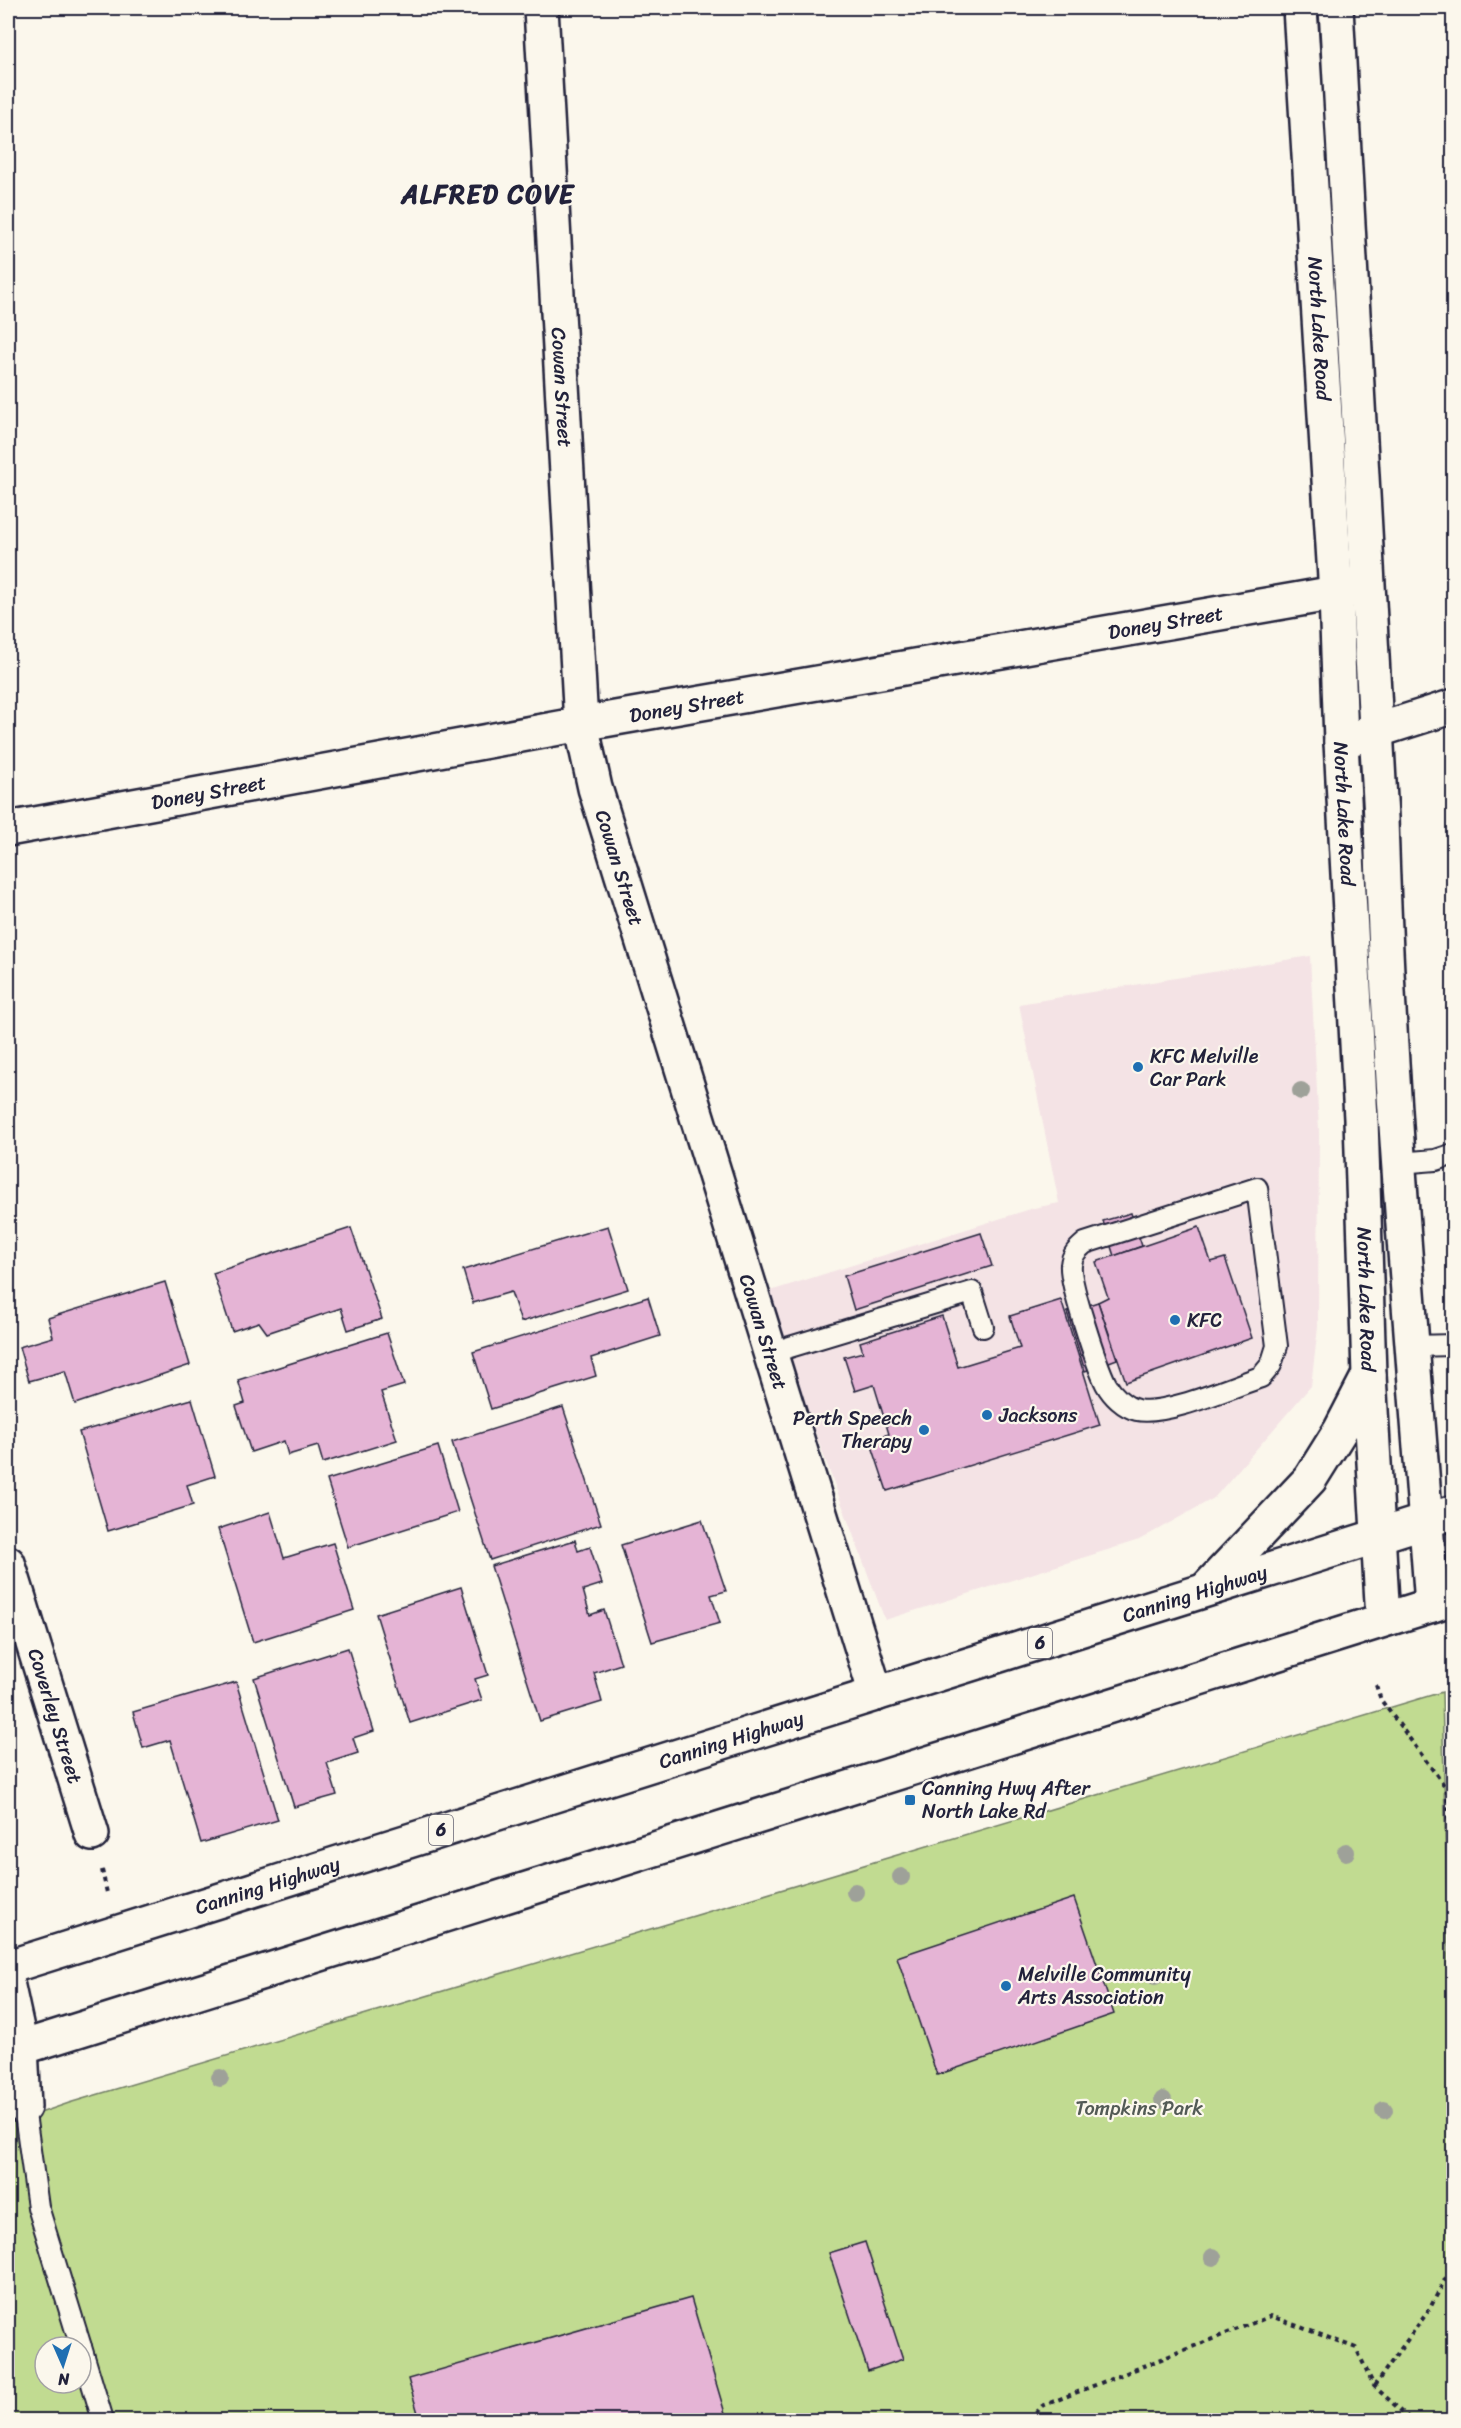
<svg xmlns="http://www.w3.org/2000/svg" width="1461" height="2428" font-family="Sriracha,sans-serif">
	<style>
		.built { fill: #f4e3e5 }
		.green { fill: #c1db91; stroke: #727e66; stroke-width: 1.5; fill-rule: evenodd }
		.building { fill: #e5b4d5; stroke: #22223b; stroke-width: 1.5 }
		.lines { fill: none; stroke-linecap: round; stroke-linejoin: round }
		.service-casing { stroke: #22223b; stroke-width: 24 }
		.minor-casing { stroke: #22223b; stroke-width: 38 }
		.primary-casing { stroke: #22223b; stroke-width: 38 }
		.trunk-casing { stroke: #22223b; stroke-width: 38 }
		.path { stroke: #22223b; stroke-width: 4; stroke-dasharray: 4.5 4.5; stroke-linecap: butt }
		.service { stroke: #fbf7ec; stroke-width: 20 }
		.minor { stroke: #fbf7ec; stroke-width: 33 }
		.primary { stroke: #fbf7ec; stroke-width: 33 }
		.trunk { stroke: #fbf7ec; stroke-width: 33 }
		.tree { fill: #9ea199 }
		.poi-dot { fill: #1f6fb2; stroke: #fbf7ec; stroke-width: 2 }
		.labels { text-anchor: middle; dominant-baseline: central; stroke-width: 4.5; stroke-linejoin: round; paint-order: stroke }
		.shield { fill: #fbf7ec; stroke: #636270; stroke-width: 1.5 }
		.shield-label { font-size: 18px; font-weight: bold; fill: #22223b }
		.street-label { font-size: 20px; fill: #22223b; stroke: #fbf7ec }
		.poi-label { font-size: 20px; fill: #22223b; stroke: #fbf7ec; text-anchor: start }
		.park-label { font-size: 20px; fill: #525a55; stroke: #fbf7ec }
		.district-label { font-size: 26px; font-weight: bold; letter-spacing: 1.5px; fill: #22223b; stroke: #fbf7ec }
	</style>
	<rect width="100%" height="100%" fill="#fbf7ec"/>
	<filter id="ink" filterUnits="userSpaceOnUse"><feTurbulence type="fractalNoise" baseFrequency=".0167" numOctaves="2"/><feDisplacementMap in="SourceGraphic" scale="12" xChannelSelector="R" yChannelSelector="G"/><feConvolveMatrix kernelMatrix="1 2 1 2 8 2 1 2 1" color-interpolation-filters="sRGB"/></filter>
	<g filter="url(#ink)">
		<polygon class="built" points="1310,956 1319,1129 1318,1327 1311,1386 1214,1498 1139,1540 885,1620 793,1373 767,1292 1034,1208 1059,1203 1019,1004"/>
		<path class="green" d="M1442 1692 1453 2165V2420H8V2124L69 2103ZM45 2347H81V2383H45Z"/>
		<g class="building">
			<polygon points="1131,1213 1142,1246 1114,1256 1103,1221"/>
			<polygon points="608,1226 628,1289 521,1322 511,1292 473,1303 463,1270"/>
			<polygon points="1199,1227 1211,1262 1225,1258 1252,1338 1126,1382 1098,1302 1108,1297 1096,1262"/>
			<polygon points="351,1228 382,1319 348,1330 341,1308 267,1333 259,1322 232,1331 213,1273"/>
			<polygon points="981,1233 992,1266 854,1310 844,1276"/>
			<polygon points="165,1282 190,1365 75,1404 65,1371 29,1381 19,1347 53,1337 48,1318"/>
			<polygon points="648,1297 660,1336 591,1358 596,1376 491,1409 473,1352"/>
			<polygon points="1061,1300 1100,1425 887,1491 870,1440 889,1434 874,1385 855,1391 844,1357 863,1352 860,1342 942,1316 958,1367 1020,1348 1010,1316"/>
			<polygon points="1098,1302 1117,1359 1085,1371 1067,1312"/>
			<polygon points="387,1333 404,1385 381,1392 397,1440 323,1463 318,1446 288,1455 284,1441 251,1452 236,1406 245,1403 238,1380"/>
			<polygon points="192,1399 215,1476 187,1485 193,1505 108,1531 79,1432"/>
			<polygon points="563,1407 601,1524 490,1560 452,1442"/>
			<polygon points="438,1446 458,1512 348,1547 327,1480"/>
			<polygon points="270,1512 284,1558 333,1543 354,1610 253,1642 218,1529"/>
			<polygon points="702,1520 726,1591 711,1595 720,1623 652,1642 621,1545"/>
			<polygon points="575,1540 578,1551 590,1547 602,1584 583,1590 590,1615 604,1610 621,1664 594,1673 602,1702 540,1721 491,1566"/>
			<polygon points="461,1587 488,1675 475,1679 482,1700 410,1723 376,1614"/>
			<polygon points="348,1648 374,1731 353,1738 358,1753 327,1763 337,1795 294,1807 254,1678"/>
			<polygon points="236,1682 278,1820 201,1843 170,1740 143,1748 133,1712"/>
			<polygon points="1074,1898 1114,2014 937,2075 897,1957"/>
			<polygon points="865,2242 903,2359 868,2371 829,2253"/>
			<polygon points="691,2298 727,2420 420,2420 408,2379"/>
		</g>
		<g class="lines">
			<g class="service-casing">
				<g id="service">
					<polyline points="1398,1163 1436,1160 1454,1154"/>
					<path d="M1257 1188 1277 1346 1271 1365 1261 1377C1231 1387 1166 1416 1137 1410 1124 1407 1112 1395 1106 1384 1097 1366 1069 1282 1071 1265 1072 1254 1078 1249 1085 1243Z"/>
					<polyline points="1413,1346 1454,1345"/>
					<polyline points="770,1353 972,1292 983,1327"/>
					<polyline points="24,2107 38,2207 81,2347"/>
					<polyline points="81,2347 103,2420"/>
				</g>
			</g>
			<g class="minor-casing">
				<g id="minor">
					<path id="s1" d="M541 8 581 724 595 788 876 1694"/>
					<polyline points="1341,742 1454,706"/>
					<path id="s2" d="M8 829 581 724 1364 588"/>
					<path id="s3" d="M8 1563 92 1834"/>
				</g>
			</g>
			<g class="primary-casing">
				<g id="primary">
					<path id="s4" d="M1300 8 1336 594 1341 742 1361 1119 1369 1375 1383 1620"/>
					<path d="M1336 8 1381 818C1388 1081 1413 1343 1432 1605"/>
				</g>
			</g>
			<g class="trunk-casing">
				<g id="trunk">
					<polyline points="1207,1588 1310,1479 1340,1431 1369,1375"/>
					<path id="s5" d="M8 1967 1454 1512"/>
					<polyline points="8,1987 21,2047 24,2107"/>
					<polyline points="8,2052 1454,1598"/>
				</g>
			</g>
			<g class="path">
				<polyline points="1376,1685 1381,1700 1447,1789 1454,1926"/>
				<polyline points="102,1870 107,1893"/>
				<polyline points="1374,2386 1429,2310 1452,2266 1454,2198"/>
				<polyline points="1030,2420 1042,2406 1271,2316 1356,2348 1374,2386 1411,2420"/>
			</g>
			<use href="#service" class="service"/>
			<use href="#minor" class="minor"/>
			<use href="#primary" class="primary"/>
			<use href="#trunk" class="trunk"/>
		</g>
		<g class="tree">
			<circle cx="1301" cy="1091" r="9"/>
			<circle cx="1346" cy="1852" r="9"/>
			<circle cx="901" cy="1877" r="9"/>
			<circle cx="855" cy="1892" r="9"/>
			<circle cx="1155" cy="1976" r="9"/>
			<circle cx="220" cy="2078" r="9"/>
			<circle cx="1163" cy="2100" r="9"/>
			<circle cx="1384" cy="2110" r="9"/>
			<circle cx="1213" cy="2257" r="9"/>
		</g>
	</g>
	<g class="poi-dot">
		<circle cx="1138" cy="1067" r="6"/>
		<circle cx="1175" cy="1320" r="6"/>
		<circle cx="987" cy="1415" r="6"/>
		<circle cx="924" cy="1430" r="6"/>
		<rect x="904" y="1794" width="12" height="12" rx="3"/>
		<circle cx="1006" cy="1986" r="6"/>
	</g>
	<g class="labels">
		<g class="shield">
			<rect x="1028" y="1628" width="24" height="30" rx="4.5"/>
			<rect x="429" y="1815" width="24" height="30" rx="4.5"/>
		</g>
		<g class="shield-label">
			<text x="1040" y="1643">6</text>
			<text x="441" y="1830">6</text>
		</g>
		<g class="street-label">
			<text stroke="none"><textPath href="#s4" startOffset="321">North Lake Road</textPath></text>
			<text stroke="none"><textPath href="#s1" startOffset="380">Cowan Street</textPath></text>
			<text stroke="none"><textPath href="#s2" startOffset="1176">Doney Street</textPath></text>
			<text stroke="none"><textPath href="#s2" startOffset="690">Doney Street</textPath></text>
			<text stroke="none"><textPath href="#s2" startOffset="204">Doney Street</textPath></text>
			<text stroke="none"><textPath href="#s4" startOffset="807">North Lake Road</textPath></text>
			<text stroke="none"><textPath href="#s1" startOffset="866">Cowan Street</textPath></text>
			<text stroke="none"><textPath href="#s4" startOffset="1293">North Lake Road</textPath></text>
			<text stroke="none"><textPath href="#s1" startOffset="1352">Cowan Street</textPath></text>
			<text stroke="none"><textPath href="#s5" startOffset="1244">Canning Highway</textPath></text>
			<text stroke="none"><textPath href="#s3" startOffset="160">Coverley Street</textPath></text>
			<text stroke="none"><textPath href="#s5" startOffset="758">Canning Highway</textPath></text>
			<text stroke="none"><textPath href="#s5" startOffset="272">Canning Highway</textPath></text>
		</g>
		<g class="poi-label">
			<text x="1150" y="1056">KFC Melville<tspan x="1150" dy="23">Car Park</tspan></text>
			<text x="1187" y="1320">KFC</text>
			<text x="999" y="1415">Jacksons</text>
			<text x="912" y="1418" text-anchor="end">Perth Speech<tspan x="912" dy="23">Therapy</tspan></text>
			<text x="922" y="1788">Canning Hwy After<tspan x="922" dy="23">North Lake Rd</tspan></text>
			<text x="1018" y="1974">Melville Community<tspan x="1018" dy="23">Arts Association</tspan></text>
		</g>
		<g class="park-label">
			<text x="1139" y="2108">Tompkins Park</text>
		</g>
		<g class="district-label">
			<text x="488" y="194">ALFRED COVE</text>
		</g>
	</g>
	<rect width="1461" height="2428" fill="none" stroke="#fbf7ec" stroke-width="30"/>
	<rect x="15" y="15" width="1431" height="2398" fill="none" stroke="#22223b" stroke-width="2" filter="url(#ink)"/>
	<g transform="translate(63 2365) rotate(177)"><circle r="28" fill="#fbf7ec" stroke="#a4a2a5" stroke-width="1.5"/>
	<path d="M0-4.5L10 22L0 15L-10 22Z" fill="#1f6fb2"/>
	<text y="-9" font-size="16" font-weight="bold" text-anchor="middle" fill="#22223b">N</text>
	</g>
</svg>
